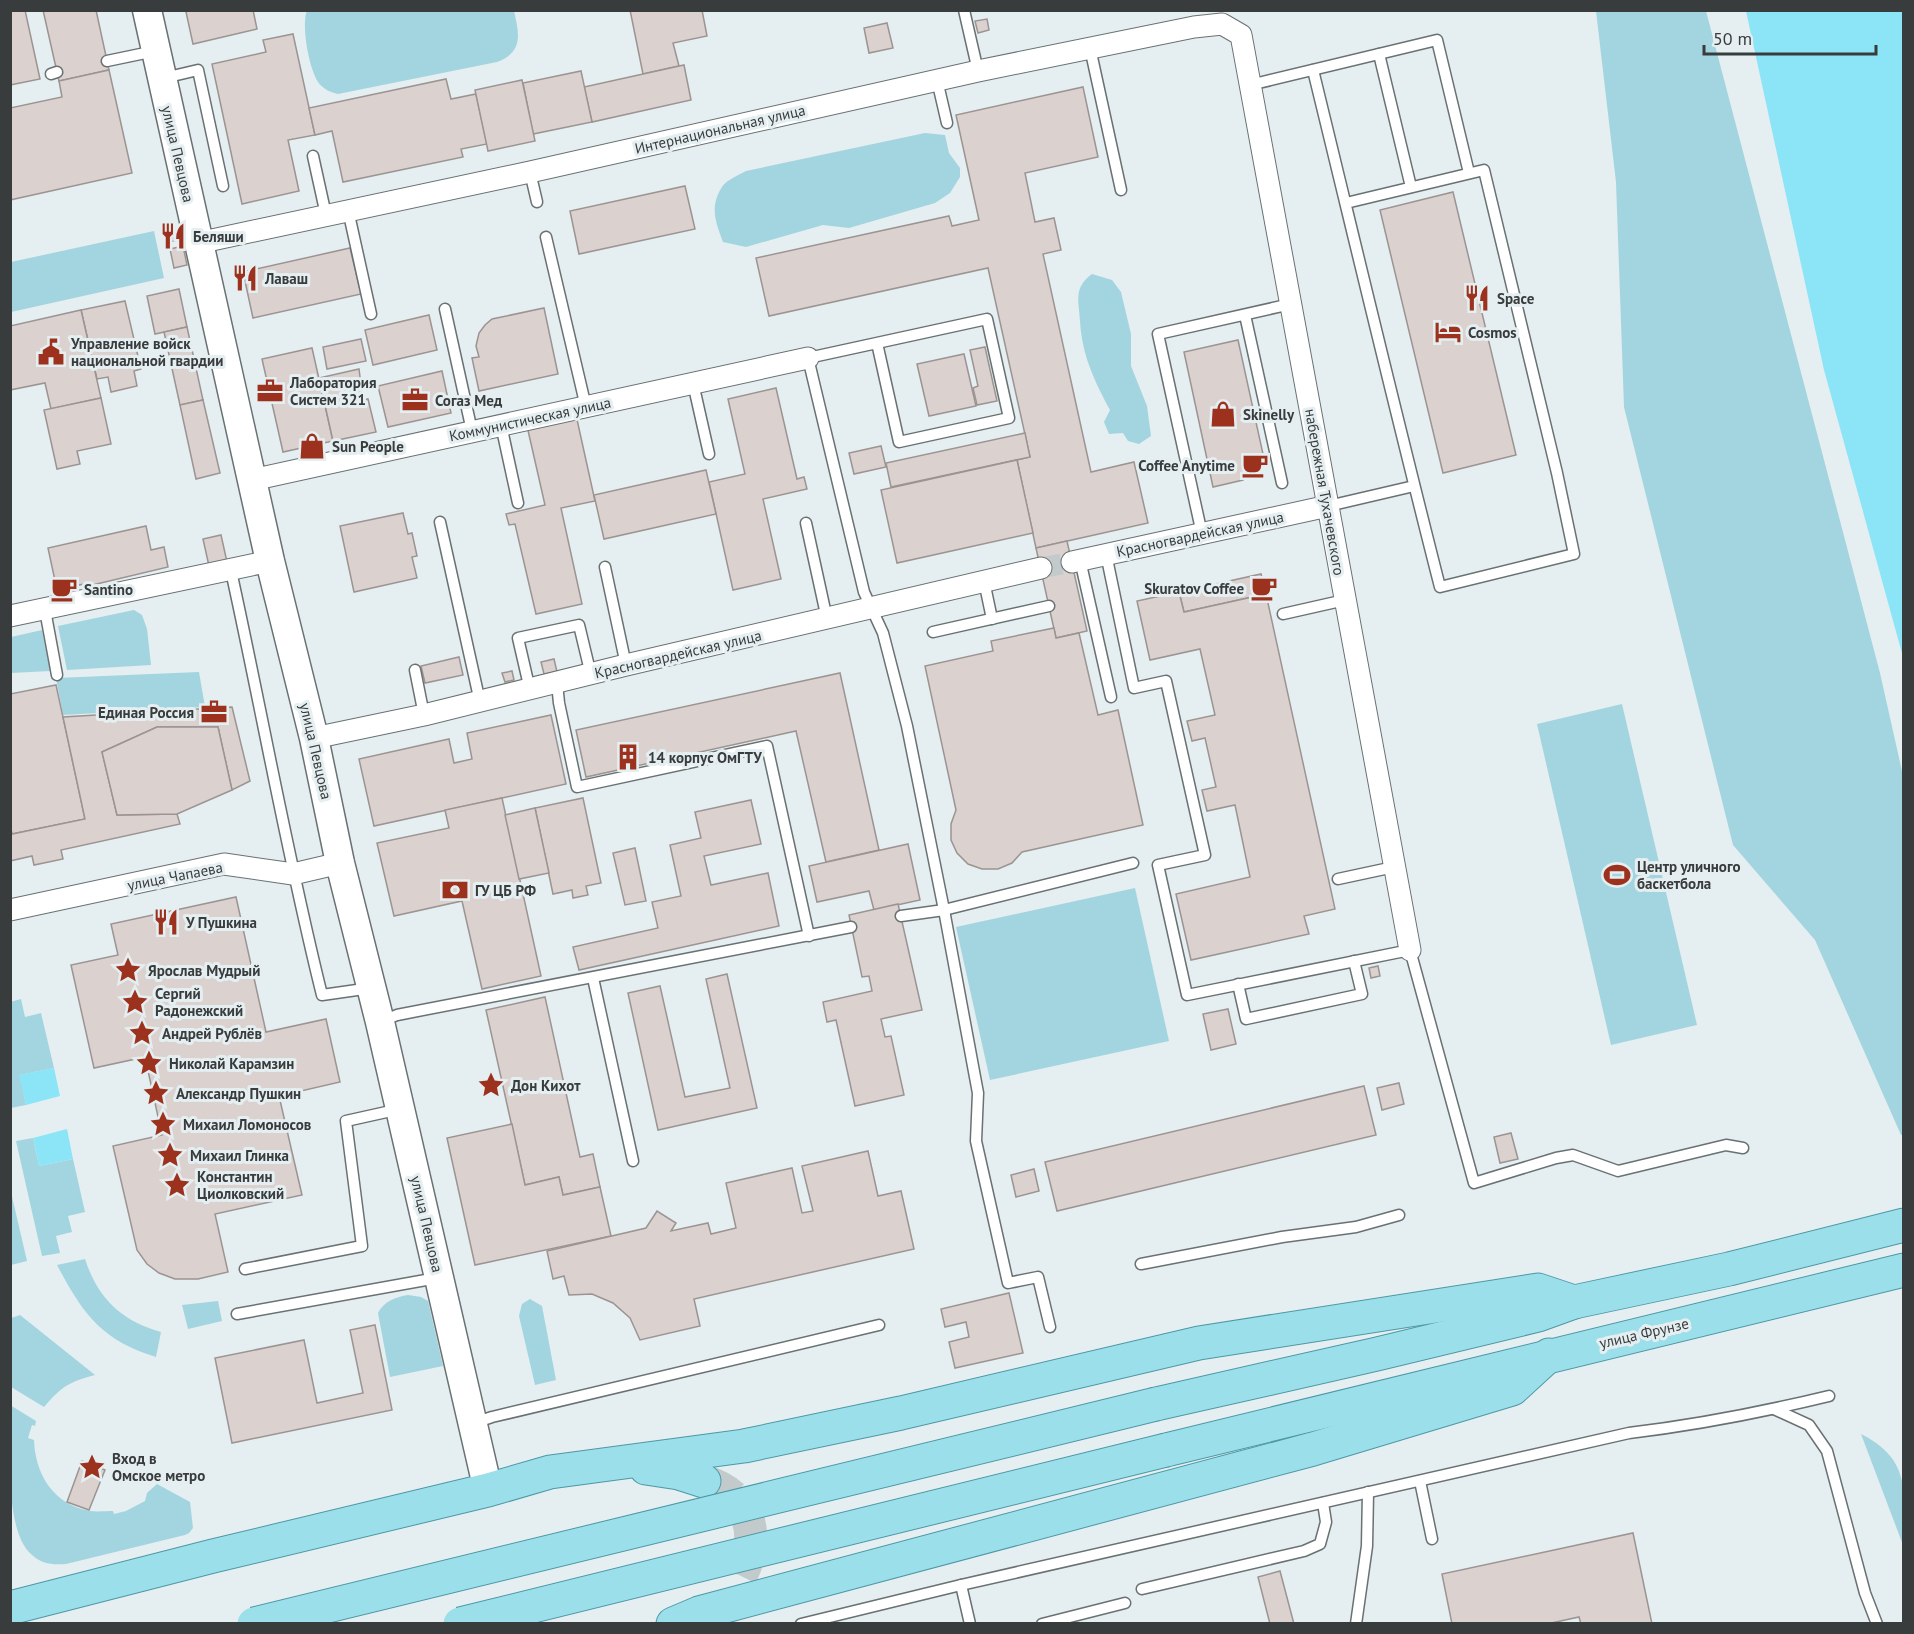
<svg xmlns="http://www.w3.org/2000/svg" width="1914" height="1634" font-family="'PT Sans',sans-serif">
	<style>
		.green { fill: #a3d5e0 }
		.water { fill: #8ce5f7 }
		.building { fill: #dbd2d0; stroke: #9c9492; stroke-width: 1.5 }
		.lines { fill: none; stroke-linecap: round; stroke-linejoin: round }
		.street-tunnel { stroke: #c3cacc; stroke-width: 21; stroke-dasharray: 21 10; stroke-linecap: butt }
		.primary-tunnel { stroke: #c3cacc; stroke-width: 33; stroke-dasharray: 33 16; stroke-linecap: butt }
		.lane-casing { stroke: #697173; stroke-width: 13 }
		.street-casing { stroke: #697173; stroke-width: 23 }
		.secondary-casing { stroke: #697173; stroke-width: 31 }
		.primary-casing { stroke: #4d98a5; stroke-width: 35 }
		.lane { stroke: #fff; stroke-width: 10 }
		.street { stroke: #fff; stroke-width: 21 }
		.secondary { stroke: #fff; stroke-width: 28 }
		.primary { stroke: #9bdfeb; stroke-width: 33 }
		.primary-bridge-casing { stroke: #4d98a5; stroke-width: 35; stroke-linecap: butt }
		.primary-bridge { stroke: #9bdfeb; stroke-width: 33 }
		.labels { text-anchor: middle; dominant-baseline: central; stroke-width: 6; stroke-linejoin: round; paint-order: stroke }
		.street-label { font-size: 15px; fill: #393c3d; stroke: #e5eef0 }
		.poi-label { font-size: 15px; font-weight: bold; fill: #393c3d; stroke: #e5eef0; text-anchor: start }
	</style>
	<rect width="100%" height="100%" fill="#e5eef0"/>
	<g class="green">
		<path d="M307 10 514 11C519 33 524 52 497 62L338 94C330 92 323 89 318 82 309 68 301 26 307 10Z"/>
		<polygon points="1596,11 1706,11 1880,673 1904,780 1904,1134 1901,1135 1815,940 1733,845 1624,407 1616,182"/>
		<path d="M925 133 945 135 949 153 960 168V177L950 193 935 203 849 228 823 225 746 247 723 242C716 223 709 207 722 187 726 180 739 175 746 171Z"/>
		<polygon points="154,231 164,278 11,312 11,262"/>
		<path d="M1092 274 1112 280 1121 292 1131 334V366L1147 406 1151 436 1139 444 1128 441 1123 433 1109 434 1104 422 1110 410C1094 380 1082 355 1080 321 1079 301 1073 288 1092 274Z"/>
		<polygon points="134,610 142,615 147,629 151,665 67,670 58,626"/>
		<polygon points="42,630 50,671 11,673 11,637"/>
		<polygon points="199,672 205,707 63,715 56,678"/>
		<polygon points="1622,704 1697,1025 1611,1045 1537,724"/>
		<polygon points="1135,888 1169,1041 990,1080 956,927"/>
		<polygon points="21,999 25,1017 41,1013 54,1068 20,1075 26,1105 11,1108 10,1002"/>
		<polygon points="33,1138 39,1166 73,1159 85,1212 68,1216 72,1232 56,1236 60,1253 42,1256 16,1141"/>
		<polygon points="10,1188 27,1261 11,1265 10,1265"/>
		<path d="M85 1259C98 1299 122 1321 161 1332L156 1357C101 1340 83 1314 57 1265Z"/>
		<path d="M408 1295 421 1297 428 1301 443 1366 390 1377 378 1313C384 1301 396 1297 408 1295Z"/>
		<polygon points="530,1299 542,1306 556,1380 535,1385 519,1316 522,1304"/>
		<polygon points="218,1301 222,1321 188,1329 182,1305"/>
		<path d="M20 1315 95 1375C69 1382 62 1386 44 1407L11 1387V1318Z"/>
		<path d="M10 1405 36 1421 35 1426 32 1425 28 1438 34 1440C35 1473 53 1505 90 1511 97 1512 106 1511 113 1511L114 1514 126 1511 145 1501 147 1493 157 1484 190 1502 193 1528 189 1533 185 1535 66 1564C52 1565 41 1564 31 1554 3 1529 11 1441 10 1405Z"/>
		<path d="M1861 1434C1913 1460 1904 1495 1903 1545Z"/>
	</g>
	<g class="water">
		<polygon points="1746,11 1903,11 1903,657 1824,370"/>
		<polygon points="54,1068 60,1096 26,1105 19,1075"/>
		<polygon points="67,1129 73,1159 39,1166 33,1138"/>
	</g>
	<g class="building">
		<polygon points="10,10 25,10 40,79 10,85"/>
		<polygon points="43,10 96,10 109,70 59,81"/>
		<polygon points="190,10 253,10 257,29 193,44 186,12"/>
		<polygon points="630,10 702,10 707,36 673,43 679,66 643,74"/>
		<polygon points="987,19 989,30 978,33 975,21"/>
		<polygon points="887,23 893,48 869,53 864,28"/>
		<polygon points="293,34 315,135 288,140 299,191 242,204 212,64 266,52 263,40"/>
		<polygon points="684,65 691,100 592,122 584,87"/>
		<polygon points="109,70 132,173 10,200 10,108 62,97 59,81"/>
		<polygon points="581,71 592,122 533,134 523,83"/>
		<polygon points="446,79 451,99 476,94 487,144 461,149 463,157 343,182 332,131 315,135 309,108"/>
		<polygon points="522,80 535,141 488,151 475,90"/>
		<polygon points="1083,87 1098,157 1025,173 1035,222 1054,218 1061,250 1043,254 1091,472 1134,462 1148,523 1036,548 1017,460 1030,457 988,268 769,316 756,258 949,216 952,226 979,220 956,115"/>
		<polygon points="685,186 695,229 579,254 570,211"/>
		<polygon points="1453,192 1516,455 1443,473 1380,210"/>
		<polygon points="177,229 180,240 168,242 166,232"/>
		<polygon points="183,246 187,265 174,268 170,249"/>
		<polygon points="350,248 361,294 253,318 243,272"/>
		<polygon points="179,289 187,327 155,334 147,296"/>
		<polygon points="125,301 141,369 134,371 137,386 111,392 108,377 97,379 81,310"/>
		<polygon points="544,308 558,374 479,391 472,358 479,357 476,346 479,333 485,325 492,319"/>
		<polygon points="81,310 101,398 51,409 45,383 10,390 10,326"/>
		<polygon points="429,315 437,350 373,365 365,330"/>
		<polygon points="187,327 203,400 180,405 164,332"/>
		<polygon points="361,339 366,361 327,369 323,347"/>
		<polygon points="1238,340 1263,454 1243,480 1213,487 1184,352"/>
		<polygon points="985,347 997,401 977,405 973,388 978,386 970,350"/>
		<polygon points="312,348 333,441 283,452 262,359"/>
		<polygon points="964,354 976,406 929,416 917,364"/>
		<polygon points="359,369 363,400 368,399 376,432 333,441 319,378"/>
		<polygon points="442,371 451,413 388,427 378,386"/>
		<polygon points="776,388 797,479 804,477 807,489 763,499 781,579 733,590 709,482 745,474 728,399"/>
		<polygon points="101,398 111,444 77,451 80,464 57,469 44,410"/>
		<polygon points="203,400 220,473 196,479 180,405"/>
		<polygon points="576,415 595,501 561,508 582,604 536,614 515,524 509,525 506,514 545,505 527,426"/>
		<polygon points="1025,433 1030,457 891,487 886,463"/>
		<polygon points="881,446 886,467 854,474 849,453"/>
		<polygon points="1017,460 1033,533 897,563 881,490"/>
		<polygon points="706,470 716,514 604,539 594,495"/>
		<polygon points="403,513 408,534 412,533 417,556 412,557 417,578 354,592 340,526"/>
		<polygon points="146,526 151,550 164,547 168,567 84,587 84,584 57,590 48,548"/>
		<polygon points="221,535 227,562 209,566 203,539"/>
		<polygon points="1067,541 1087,631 1056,638 1036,548"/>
		<polygon points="1261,574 1266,594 1184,612 1179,592"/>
		<polygon points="1179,592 1184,612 1266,594 1335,909 1304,916 1309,934 1191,960 1176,894 1250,877 1235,805 1207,811 1202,790 1216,787 1205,738 1192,741 1187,721 1215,715 1200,649 1150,660 1137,601"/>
		<polygon points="1054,628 1056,638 1079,633 1098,715 1118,710 1143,825 1022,852 1012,863 998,869 982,869 968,864 957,853 951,840 951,824 956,810 925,666 993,651 991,641"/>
		<polygon points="459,657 463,675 425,683 421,666"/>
		<polygon points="554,659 557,672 544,674 541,662"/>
		<polygon points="512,671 514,680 505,682 502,673"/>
		<polygon points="840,673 879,850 826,862 796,731 586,777 576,730"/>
		<polygon points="56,685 85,819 12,834 10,826 10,694"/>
		<polygon points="232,707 250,781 232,790 218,727 157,727 102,752 117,815 177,814 180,824 61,850 63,859 34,865 32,856 10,861 10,826 12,834 85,819 63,717"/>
		<polygon points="551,715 566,784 374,826 359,759 449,739 454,763 472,759 467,733"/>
		<polygon points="157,727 218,727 232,790 177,814 117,815 102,752"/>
		<polygon points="502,798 541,976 482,989 462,901 394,916 377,843 449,828 445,810"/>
		<polygon points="583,798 601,883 586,886 588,895 573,898 572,890 553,894 535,808"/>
		<polygon points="751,800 761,844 704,856 711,885 768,873 779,926 579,970 573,947 658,928 652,902 681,896 670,845 701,838 695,812"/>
		<polygon points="535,808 549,873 519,879 505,815"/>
		<polygon points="908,844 920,900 874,910 869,891 817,902 809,866"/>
		<polygon points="635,848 646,901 625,905 613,853"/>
		<polygon points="236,897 266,1032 326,1019 340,1082 279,1096 302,1195 215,1214 228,1272 198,1279 175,1279 159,1273 147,1264 137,1250 113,1146 162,1135 145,1057 94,1068 71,965 118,955 111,924"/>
		<polygon points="898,904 922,1010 881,1019 885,1037 891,1036 904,1095 855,1106 836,1020 827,1022 823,1002 872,991 869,976 862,977 849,915"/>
		<polygon points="1378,966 1380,976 1371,978 1369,968"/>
		<polygon points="727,974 757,1108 658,1130 628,993 660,986 685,1097 730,1088 706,979"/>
		<polygon points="545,997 580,1157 593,1154 600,1187 563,1195 559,1177 525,1185 486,1010"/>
		<polygon points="1228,1009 1236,1044 1211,1050 1203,1014"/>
		<polygon points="1399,1083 1404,1104 1382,1110 1377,1088"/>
		<polygon points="1364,1086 1376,1135 1057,1211 1045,1162"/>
		<polygon points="512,1124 525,1185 559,1177 563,1195 600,1187 611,1236 475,1265 447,1138"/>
		<polygon points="1511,1133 1518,1159 1500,1163 1494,1137"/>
		<polygon points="868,1151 878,1196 901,1191 914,1249 694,1299 700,1326 640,1340 630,1318 613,1303 592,1294 569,1295 564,1276 553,1279 547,1251 646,1228 657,1211 676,1223 671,1231 708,1223 711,1234 736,1228 726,1183 792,1168 802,1213 813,1211 802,1166"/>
		<polygon points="1034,1169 1039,1191 1016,1197 1011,1175"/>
		<polygon points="1009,1293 1023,1353 955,1368 949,1342 969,1337 966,1322 945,1327 941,1309"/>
		<polygon points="375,1325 392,1410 232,1443 215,1358 304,1340 317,1403 363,1393 350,1330"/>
		<polygon points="82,1461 105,1470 89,1510 67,1502"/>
		<polygon points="1633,1533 1652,1624 1581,1624 1579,1617 1547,1624 1452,1624 1442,1574"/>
		<polygon points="1280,1571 1294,1624 1270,1624 1258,1577"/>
	</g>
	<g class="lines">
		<polyline class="street-tunnel" points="1041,568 1072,562"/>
		<path class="primary-tunnel" d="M704 1481C751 1495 761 1535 741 1576"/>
		<g class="lane-casing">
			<g id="lane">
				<polyline points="964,10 978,71"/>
				<polyline points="1090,48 1121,190"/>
				<polyline points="1379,54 1411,187"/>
				<polyline points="107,61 155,51"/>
				<path d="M1313 70C1355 242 1396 415 1440 587L1574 554 1557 473 1484 170 1346 203"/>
				<polyline points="51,74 57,72"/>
				<polyline points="164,78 198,70 223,186"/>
				<polyline points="937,80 947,123"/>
				<polyline points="1250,85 1437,40 1469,173"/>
				<polyline points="313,156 326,215"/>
				<polyline points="530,172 537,202"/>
				<polyline points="348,210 371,314"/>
				<polyline points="546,237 586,407"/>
				<polyline points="445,309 472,431"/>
				<polyline points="1245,315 1282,483"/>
				<polyline points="877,343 899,442 1009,418 987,319 808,358 864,592 883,633 907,726 944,910 978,1093 976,1141 1008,1283 1038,1277 1050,1327"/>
				<polyline points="693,383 709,454"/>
				<polyline points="501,425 518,503"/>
				<polyline points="1328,506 1414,486"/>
				<polyline points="440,522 480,702"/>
				<polyline points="806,523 827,619"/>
				<polyline points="1202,534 1158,334 1291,304"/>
				<polyline points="1106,554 1134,688 1166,681 1205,855 1158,865 1187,995 1410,950 1474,1183 1556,1158 1573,1155 1618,1171 1726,1145 1743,1148"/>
				<polyline points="1080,560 1111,697"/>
				<polyline points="605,567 626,665"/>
				<path d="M231 571C262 712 287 855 322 995L371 988"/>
				<polyline points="984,581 992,619"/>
				<polyline points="45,610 57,675"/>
				<polyline points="1283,614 1345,600"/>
				<polyline points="933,632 1049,606"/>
				<polyline points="415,670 424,715"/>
				<polyline points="557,683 559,703 577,787 767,746 809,936"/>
				<polyline points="530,690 518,638 579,625 591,675"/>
				<polyline points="1338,879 1394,867"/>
				<polyline points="901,916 944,910 1133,863"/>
				<polyline points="593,978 633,1161"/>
				<polyline points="1238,984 1246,1019 1362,994 1354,961"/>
				<polyline points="380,1022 397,1015 851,927"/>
				<polyline points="1141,1264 1282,1237 1356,1227 1399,1215"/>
				<polyline points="245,1269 362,1246 346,1121 400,1109"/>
				<polyline points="237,1314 437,1278"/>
				<polyline points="1774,1409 1809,1425 1827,1451 1865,1593 1877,1624"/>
				<polyline points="474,1423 492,1417 879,1325"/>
				<polyline points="1420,1481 1432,1539"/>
				<polyline points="961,1585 970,1624"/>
				<polyline points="1142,1589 1304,1551 1320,1544 1326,1522 1323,1503"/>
				<path d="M801 1624 961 1585 1629 1433C1696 1425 1763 1412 1829 1396"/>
				<polyline points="1042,1624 1125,1603"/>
				<polyline points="1356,1624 1367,1546 1368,1492"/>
			</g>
		</g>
		<g class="street-casing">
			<g id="street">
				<polyline points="198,243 530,172 978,71 1194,27 1222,24 1241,35 1410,950"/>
				<polyline points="252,480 808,358"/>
				<polyline points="1072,562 1328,506"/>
				<polyline points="10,616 270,561"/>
				<polyline points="314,738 424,715 626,665 1041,568"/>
				<polyline points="10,910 224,864 293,874 340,863"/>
			</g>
		</g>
		<g class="secondary-casing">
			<polyline id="secondary" points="147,10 270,561 314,738 340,863 380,1022 488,1490"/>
		</g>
		<g class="primary-casing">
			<g id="primary">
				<polyline points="1156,1404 1377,1354 1538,1315 1574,1302 1729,1269 1904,1225"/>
				<polyline points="1166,1450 1904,1270"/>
				<polyline points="646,1468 679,1473 704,1481"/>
				<polyline points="10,1608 213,1556 488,1490 550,1472 744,1446 901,1413 1199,1343 1538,1290 1574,1302"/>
				<polyline points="673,1624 699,1613 1313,1449 1512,1389 1549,1355"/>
			</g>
		</g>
		<use href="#lane" class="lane"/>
		<use href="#street" class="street"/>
		<use href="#secondary" class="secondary"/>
		<use href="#primary" class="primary"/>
		<g class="primary-bridge-casing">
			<g id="primary-bridge">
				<polyline points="254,1624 1156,1404"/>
				<polyline points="460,1624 1166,1450"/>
			</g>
		</g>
		<use href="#primary-bridge" class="primary-bridge"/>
	</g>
	<defs>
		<g id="restaurant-bare" transform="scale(2.07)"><path d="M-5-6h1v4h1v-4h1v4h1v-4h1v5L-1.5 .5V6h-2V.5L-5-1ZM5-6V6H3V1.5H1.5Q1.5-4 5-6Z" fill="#9c321e" stroke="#e5eef0" stroke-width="2.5" paint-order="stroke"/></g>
		<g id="hotel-bare" transform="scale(2.07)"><path d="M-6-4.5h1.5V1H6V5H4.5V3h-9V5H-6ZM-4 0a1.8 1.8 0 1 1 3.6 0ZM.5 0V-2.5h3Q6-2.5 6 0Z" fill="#9c321e" stroke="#e5eef0" stroke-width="2.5" paint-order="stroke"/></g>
		<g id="civic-bare" transform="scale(2.07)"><path d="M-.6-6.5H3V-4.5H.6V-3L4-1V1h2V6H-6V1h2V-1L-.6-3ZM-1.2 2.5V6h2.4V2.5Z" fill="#9c321e" stroke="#e5eef0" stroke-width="2.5" paint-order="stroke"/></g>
		<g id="office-bare" transform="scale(2.07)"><path d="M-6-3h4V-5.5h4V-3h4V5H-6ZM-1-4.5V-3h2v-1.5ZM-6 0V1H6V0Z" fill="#9c321e" stroke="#e5eef0" stroke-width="2.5" paint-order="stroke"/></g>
		<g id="shop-bare" transform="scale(2.07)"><path d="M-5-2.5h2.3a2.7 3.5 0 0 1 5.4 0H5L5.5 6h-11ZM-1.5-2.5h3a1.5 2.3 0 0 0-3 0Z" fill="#9c321e" stroke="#e5eef0" stroke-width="2.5" paint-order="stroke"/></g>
		<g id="cafe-bare" transform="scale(2.07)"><path d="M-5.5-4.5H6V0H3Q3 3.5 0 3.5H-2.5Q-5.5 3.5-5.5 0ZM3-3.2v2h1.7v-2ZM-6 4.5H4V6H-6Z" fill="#9c321e" stroke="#e5eef0" stroke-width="2.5" paint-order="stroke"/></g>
		<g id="building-bare" transform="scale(2.07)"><path d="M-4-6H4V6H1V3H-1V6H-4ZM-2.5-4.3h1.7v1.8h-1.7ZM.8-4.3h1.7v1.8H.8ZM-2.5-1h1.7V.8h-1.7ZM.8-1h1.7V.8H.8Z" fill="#9c321e" stroke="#e5eef0" stroke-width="2.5" paint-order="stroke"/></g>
		<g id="stadium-bare" transform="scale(2.07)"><path d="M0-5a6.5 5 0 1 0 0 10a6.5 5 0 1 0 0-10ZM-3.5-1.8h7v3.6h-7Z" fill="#9c321e" stroke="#e5eef0" stroke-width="2.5" paint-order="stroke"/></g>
		<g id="bank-bare" transform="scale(2.07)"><path d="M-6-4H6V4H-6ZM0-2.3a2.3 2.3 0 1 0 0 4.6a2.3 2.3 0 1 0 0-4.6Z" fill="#9c321e" stroke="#e5eef0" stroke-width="2.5" paint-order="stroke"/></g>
		<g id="sight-bare" transform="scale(2.07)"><path d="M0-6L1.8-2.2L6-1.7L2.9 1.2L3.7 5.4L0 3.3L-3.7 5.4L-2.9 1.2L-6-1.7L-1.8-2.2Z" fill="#9c321e" stroke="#e5eef0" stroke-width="2.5" paint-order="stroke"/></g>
	</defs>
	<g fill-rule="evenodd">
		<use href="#restaurant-bare" x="173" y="236"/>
		<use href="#restaurant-bare" x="245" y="278"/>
		<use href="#restaurant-bare" x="1477" y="298"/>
		<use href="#hotel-bare" x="1448" y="332"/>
		<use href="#civic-bare" x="51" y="352"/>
		<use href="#office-bare" x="270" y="391"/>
		<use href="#office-bare" x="415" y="400"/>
		<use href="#shop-bare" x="1223" y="414"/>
		<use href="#shop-bare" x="312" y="446"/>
		<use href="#cafe-bare" x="1255" y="465"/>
		<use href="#cafe-bare" x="1264" y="588"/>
		<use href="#cafe-bare" x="64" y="589"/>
		<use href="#office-bare" x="214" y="712"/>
		<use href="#building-bare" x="628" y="757"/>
		<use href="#stadium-bare" x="1617" y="875"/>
		<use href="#bank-bare" x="455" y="890"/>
		<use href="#restaurant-bare" x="166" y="922"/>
		<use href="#sight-bare" x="128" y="970"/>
		<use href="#sight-bare" x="135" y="1002"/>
		<use href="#sight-bare" x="142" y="1033"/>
		<use href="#sight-bare" x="149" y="1063"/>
		<use href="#sight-bare" x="491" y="1085"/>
		<use href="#sight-bare" x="156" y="1093"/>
		<use href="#sight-bare" x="163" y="1124"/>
		<use href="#sight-bare" x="170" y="1155"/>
		<use href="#sight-bare" x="177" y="1185"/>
		<use href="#sight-bare" x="92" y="1467"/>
	</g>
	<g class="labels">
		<g class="street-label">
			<text transform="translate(720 129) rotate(-13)">Интернациональная улица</text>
			<text transform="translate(178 154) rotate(77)">улица Певцова</text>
			<text transform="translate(530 419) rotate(-12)">Коммунистическая улица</text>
			<text transform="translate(1325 492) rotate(80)">набережная Тухачевского</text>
			<text transform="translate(1200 534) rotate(-12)">Красногвардейская улица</text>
			<text transform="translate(678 654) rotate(-13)">Красногвардейская улица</text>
			<text transform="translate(316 751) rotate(77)">улица Певцова</text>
			<text transform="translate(175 876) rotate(-11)">улица Чапаева</text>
			<text transform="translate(427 1224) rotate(77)">улица Певцова</text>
			<text transform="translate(1644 1333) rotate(-13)">улица Фрунзе</text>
		</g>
		<g class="poi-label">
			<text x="193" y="236">Беляши</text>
			<text x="265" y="278">Лаваш</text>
			<text x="1497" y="298">Space</text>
			<text x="1468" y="332">Cosmos</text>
			<text x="71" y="343">Управление войск<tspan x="71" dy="17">национальной гвардии</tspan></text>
			<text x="290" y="382">Лаборатория<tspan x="290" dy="17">Систем 321</tspan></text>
			<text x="435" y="400">Согаз Мед</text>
			<text x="1243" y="414">Skinelly</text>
			<text x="332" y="446">Sun People</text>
			<text x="1235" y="465" text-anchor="end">Coffee Anytime</text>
			<text x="1244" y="588" text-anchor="end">Skuratov Coffee</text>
			<text x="84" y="589">Santino</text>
			<text x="194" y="712" text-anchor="end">Единая Россия</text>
			<text x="648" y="757">14 корпус ОмГТУ</text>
			<text x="1637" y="866">Центр уличного<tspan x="1637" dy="17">баскетбола</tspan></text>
			<text x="475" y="890">ГУ ЦБ РФ</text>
			<text x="186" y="922">У Пушкина</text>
			<text x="148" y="970">Ярослав Мудрый</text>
			<text x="155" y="993">Сергий<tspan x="155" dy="17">Радонежский</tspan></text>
			<text x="162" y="1033">Андрей Рублёв</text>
			<text x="169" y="1063">Николай Карамзин</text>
			<text x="511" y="1085">Дон Кихот</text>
			<text x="176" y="1093">Александр Пушкин</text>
			<text x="183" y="1124">Михаил Ломоносов</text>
			<text x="190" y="1155">Михаил Глинка</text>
			<text x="197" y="1176">Константин<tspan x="197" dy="17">Циолковский</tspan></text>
			<text x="112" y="1458">Вход в<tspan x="112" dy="17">Омское метро</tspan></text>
		</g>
	</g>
	<rect width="1914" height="1634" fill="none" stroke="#393c3d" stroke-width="24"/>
	<path d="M1704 45v9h172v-9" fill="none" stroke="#393c3d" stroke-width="3"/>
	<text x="1713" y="45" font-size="18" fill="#393c3d" stroke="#e5eef0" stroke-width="4.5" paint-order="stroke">50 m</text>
</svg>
